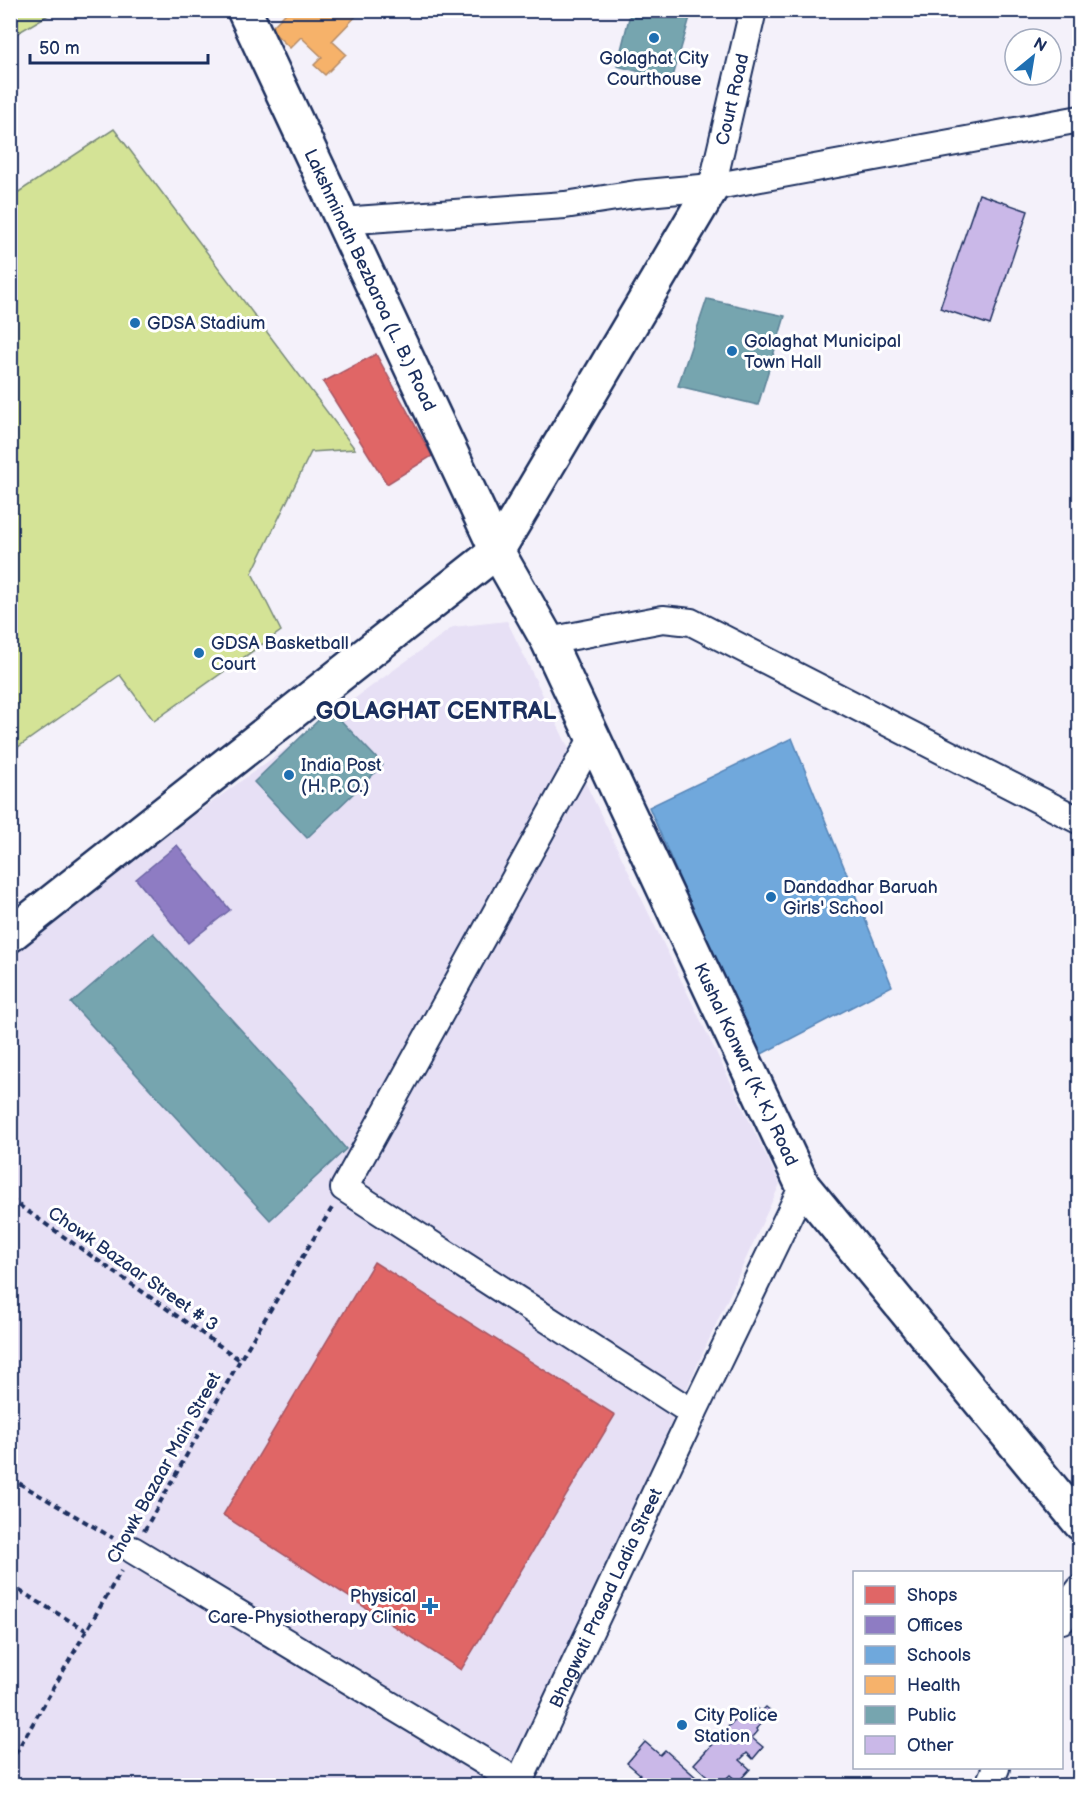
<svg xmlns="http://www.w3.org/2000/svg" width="1090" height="1796" font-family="'Balsamiq Sans',sans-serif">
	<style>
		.built { fill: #e7e0f5 }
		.green { fill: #d4e396; stroke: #78897a; stroke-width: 1.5 }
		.shops { fill: #e06666; stroke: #a55664; stroke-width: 1.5 }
		.offices { fill: #8e7cc3; stroke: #6c65a5; stroke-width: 1.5 }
		.schools { fill: #6fa8dc; stroke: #5684b6; stroke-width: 1.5 }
		.health { fill: #f6b26b; stroke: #b48b67; stroke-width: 1.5 }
		.public { fill: #76a5af; stroke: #5b8297; stroke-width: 1.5 }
		.building { fill: #cab8e8; stroke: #1b2f5e; stroke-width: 1.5 }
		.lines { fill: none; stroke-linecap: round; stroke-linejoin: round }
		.minor-casing { stroke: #1b2f5e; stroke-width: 30 }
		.major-casing { stroke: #1b2f5e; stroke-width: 38 }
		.path { stroke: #1b2f5e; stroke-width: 4; stroke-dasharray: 6 4.5; stroke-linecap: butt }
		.minor { stroke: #fff; stroke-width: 26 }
		.major { stroke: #fff; stroke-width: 33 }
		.poi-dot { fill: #1f6fb2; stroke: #fff; stroke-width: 2 }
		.labels { text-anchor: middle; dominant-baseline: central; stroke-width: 6; stroke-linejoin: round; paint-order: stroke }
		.poi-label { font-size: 18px; fill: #1b2f5e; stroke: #fff; text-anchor: start }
		.street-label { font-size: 18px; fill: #1b2f5e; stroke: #fff }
		.district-label { font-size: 24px; font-weight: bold; fill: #1b2f5e; stroke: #fff }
	</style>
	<rect width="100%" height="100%" fill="#f4f1fa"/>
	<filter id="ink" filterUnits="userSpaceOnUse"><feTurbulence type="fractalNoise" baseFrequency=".0167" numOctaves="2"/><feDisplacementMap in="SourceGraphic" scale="12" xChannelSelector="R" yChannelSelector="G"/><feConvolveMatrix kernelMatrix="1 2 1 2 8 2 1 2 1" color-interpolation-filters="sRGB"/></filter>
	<g filter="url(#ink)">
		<polygon class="built" points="507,621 780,1184 506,1785 11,1785 10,949 453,627"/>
		<g class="green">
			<polygon points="11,10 55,10 55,11 11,37"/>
			<polygon points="114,129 355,449 311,452 252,573 281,631 154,721 120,675 11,752 11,197"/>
		</g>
		<g class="shops">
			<polygon points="376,354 432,456 387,484 323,382"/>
			<polygon points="374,1262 615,1415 461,1670 223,1515"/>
		</g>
		<polygon class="offices" points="177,845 230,910 188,943 136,879"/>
		<polygon class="schools" points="792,738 892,986 756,1057 649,807"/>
		<polygon class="health" points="289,10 362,10 332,41 346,54 325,75 314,65 322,57 301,37 290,48 270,29"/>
		<g class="public">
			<polygon points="631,10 692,10 672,80 617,66"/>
			<polygon points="707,299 785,316 758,405 678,386"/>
			<polygon points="330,709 383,765 307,838 254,782"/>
			<polygon points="153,933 303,1098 346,1149 270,1220 71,1003"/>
		</g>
		<g class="building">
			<polygon points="979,194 1028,211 990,325 940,308"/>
			<polygon points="766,1707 772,1712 756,1729 758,1731 752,1738 763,1747 753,1759 747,1753 740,1760 750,1769 738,1782 730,1775 718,1786 694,1764 739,1715 745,1719 756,1708 761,1712"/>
			<polygon points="645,1742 660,1755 665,1750 706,1786 631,1786 640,1774 627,1763"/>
		</g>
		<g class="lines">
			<g class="minor-casing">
				<g id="minor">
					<path id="s1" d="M712 187 753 10"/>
					<polyline points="341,221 565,205 636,194 712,187 1080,119"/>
					<polyline points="548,641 663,619 691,622 1080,821"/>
					<polyline points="593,737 344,1188 693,1413 803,1186"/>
					<polyline points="133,1550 518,1782"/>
					<polyline points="1062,1620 1070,1602 1080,1589"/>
					<path id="s2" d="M517 1786 693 1413"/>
					<polyline points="988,1786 996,1768"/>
				</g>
			</g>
			<g class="major-casing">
				<g id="major">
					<path id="s3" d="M244 10 497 551 548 641 803 1186 1080 1523"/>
					<polyline points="10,935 497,551 712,187"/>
				</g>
			</g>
			<g class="path">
				<polyline points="10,1199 240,1360"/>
				<polyline points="10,1478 113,1538"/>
				<polyline points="144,1531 240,1360 332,1208"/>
				<polyline points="10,1585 87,1631"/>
				<polyline points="10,1763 121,1571"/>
			</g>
			<use href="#minor" class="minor"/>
			<use href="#major" class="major"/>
		</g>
	</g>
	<g class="poi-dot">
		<circle cx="654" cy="38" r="6"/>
		<circle cx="135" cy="323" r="6"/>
		<circle cx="732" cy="351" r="6"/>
		<circle cx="199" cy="653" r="6"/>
		<circle cx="289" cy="775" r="6"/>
		<circle cx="771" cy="897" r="6"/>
		<path d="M427 1597h6v6h6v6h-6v6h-6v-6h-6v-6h6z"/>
		<circle cx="682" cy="1725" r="6"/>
	</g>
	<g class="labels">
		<g class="poi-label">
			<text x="654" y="58" text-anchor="middle">Golaghat City<tspan x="654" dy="21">Courthouse</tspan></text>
			<text x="147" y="323">GDSA Stadium</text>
			<text x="744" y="341">Golaghat Municipal<tspan x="744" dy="21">Town Hall</tspan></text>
			<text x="211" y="643">GDSA Basketball<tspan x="211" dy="21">Court</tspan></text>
			<text x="301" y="765">India Post<tspan x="301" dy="21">(H. P. O.)</tspan></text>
			<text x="783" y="887">Dandadhar Baruah<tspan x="783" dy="21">Girls' School</tspan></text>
			<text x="416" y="1596" text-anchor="end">Physical<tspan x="416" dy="21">Care-Physiotherapy Clinic</tspan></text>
			<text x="694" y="1715">City Police<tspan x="694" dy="21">Station</tspan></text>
		</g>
		<g class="street-label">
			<text stroke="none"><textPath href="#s1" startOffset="90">Court Road</textPath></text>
			<text stroke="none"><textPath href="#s3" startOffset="298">Lakshminath Bezbaroa (L. B.) Road</textPath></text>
			<text stroke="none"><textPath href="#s3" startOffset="1168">Kushal Konwar (K. K.) Road</textPath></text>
			<text transform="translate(133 1269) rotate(35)">Chowk Bazaar Street # 3</text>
			<text transform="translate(164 1468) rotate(-61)">Chowk Bazaar Main Street</text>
			<text stroke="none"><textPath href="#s2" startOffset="208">Bhagwati Prasad Ladia Street</textPath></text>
		</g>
		<g class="district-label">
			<text x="436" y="711">GOLAGHAT CENTRAL</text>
		</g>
	</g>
	<rect width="1090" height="1796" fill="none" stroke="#fff" stroke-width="36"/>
	<rect x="18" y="18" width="1054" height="1760" fill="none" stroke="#1b2f5e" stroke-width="2" filter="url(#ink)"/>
	<rect x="853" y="1571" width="210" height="198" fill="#ffffff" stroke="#a4acbf" stroke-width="1.5"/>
	<rect x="865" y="1586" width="30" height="18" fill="#e06666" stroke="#a4acbf" stroke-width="1.5"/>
	<text x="907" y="1601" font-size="18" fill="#1b2f5e">Shops</text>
	<rect x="865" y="1616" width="30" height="18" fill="#8e7cc3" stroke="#a4acbf" stroke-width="1.5"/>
	<text x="907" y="1631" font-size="18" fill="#1b2f5e">Offices</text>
	<rect x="865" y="1646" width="30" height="18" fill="#6fa8dc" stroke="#a4acbf" stroke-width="1.5"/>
	<text x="907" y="1661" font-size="18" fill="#1b2f5e">Schools</text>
	<rect x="865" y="1676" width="30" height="18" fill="#f6b26b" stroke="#a4acbf" stroke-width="1.5"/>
	<text x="907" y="1691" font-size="18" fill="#1b2f5e">Health</text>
	<rect x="865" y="1706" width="30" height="18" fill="#76a5af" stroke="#a4acbf" stroke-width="1.5"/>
	<text x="907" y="1721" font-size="18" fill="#1b2f5e">Public</text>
	<rect x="865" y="1736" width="30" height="18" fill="#cab8e8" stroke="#a4acbf" stroke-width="1.5"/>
	<text x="907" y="1751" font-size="18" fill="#1b2f5e">Other</text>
	<g transform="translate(1033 57) rotate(30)"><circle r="28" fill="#ffffff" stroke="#a4acbf" stroke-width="1.5"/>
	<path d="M0-4.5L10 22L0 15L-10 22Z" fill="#1f6fb2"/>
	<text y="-9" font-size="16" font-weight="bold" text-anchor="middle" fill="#1b2f5e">N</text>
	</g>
	<path d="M30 54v9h178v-9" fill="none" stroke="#1b2f5e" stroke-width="3"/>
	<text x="39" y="54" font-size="18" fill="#1b2f5e" stroke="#ffffff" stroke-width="4.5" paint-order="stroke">50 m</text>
</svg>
